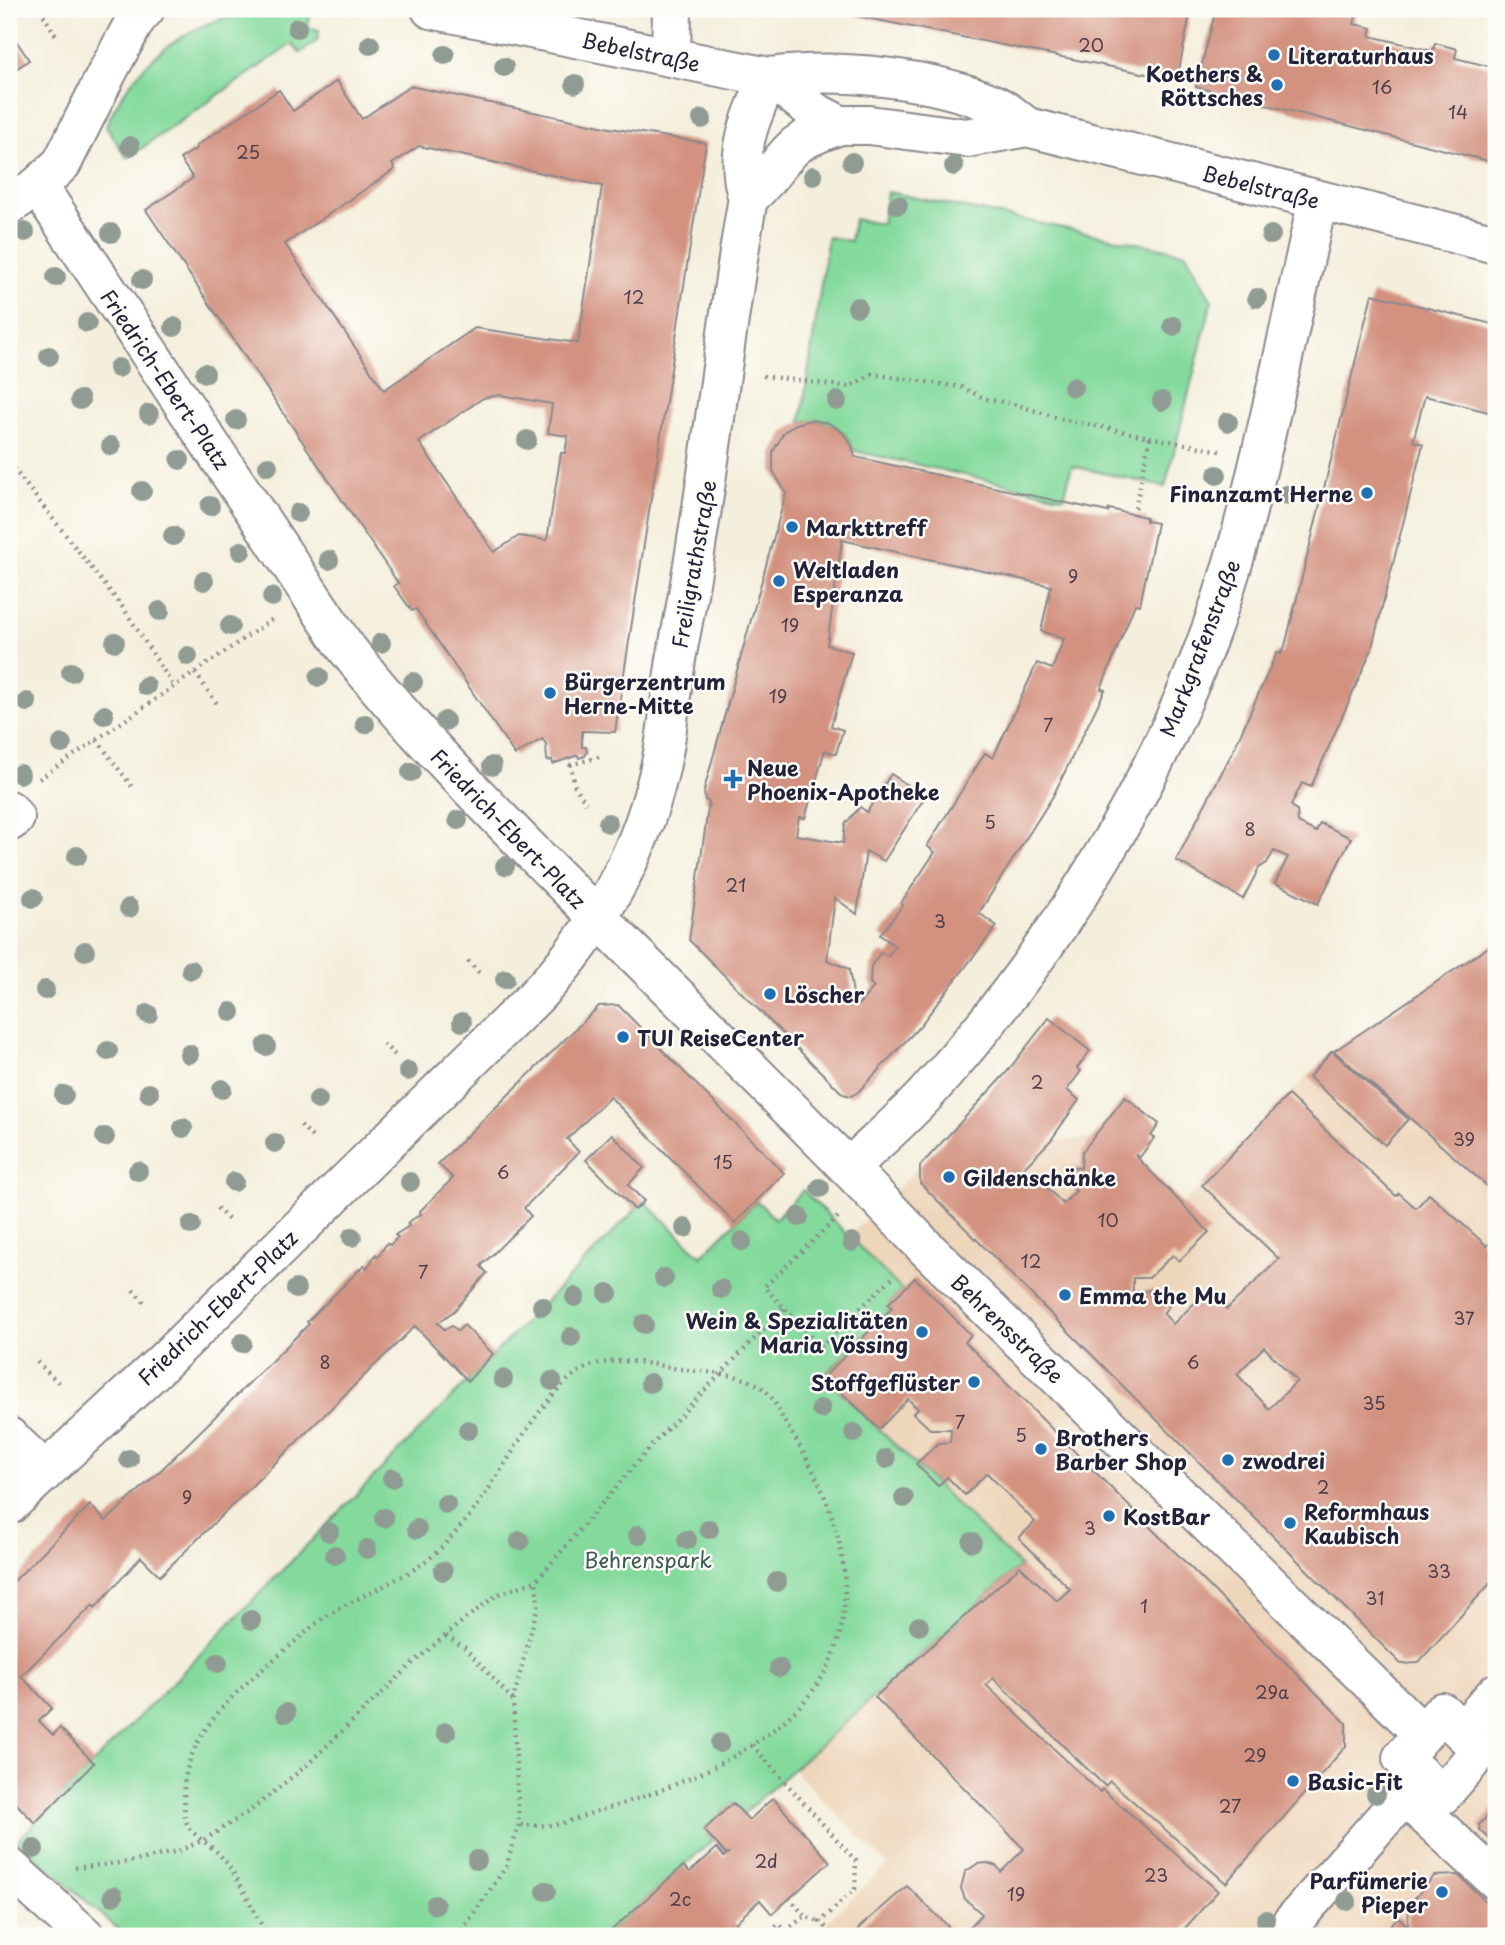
<svg xmlns="http://www.w3.org/2000/svg" width="1505" height="1945" font-family="'Playpen Sans',sans-serif">
	<style>
		.built { fill: #eed6bb }
		.green { fill: #84da9d; stroke: #537e6c; stroke-width: 2 }
		.building { fill: #d39280; fill-rule: evenodd }
		.lines { fill: none; stroke-linecap: round; stroke-linejoin: round }
		.minor-casing { stroke: #8b888c; stroke-width: 42 }
		.path { stroke: #8b888c; stroke-width: 4.5; stroke-dasharray: 2 5; stroke-linecap: butt }
		.minor { stroke: #fff; stroke-width: 38 }
		.tree { fill: #909c93 }
		.poi-dot { fill: #1f6fb2; stroke: #fdfcf7; stroke-width: 2.5 }
		.labels { text-anchor: middle; dominant-baseline: central; stroke-width: 5; stroke-linejoin: round; paint-order: stroke }
		.number-label { font-size: 18px; fill: #4e3e4c }
		.street-label { font-size: 21px; fill: #22223b; stroke: #fdfcf7 }
		.poi-label { font-size: 21px; font-weight: bold; fill: #22223b; stroke: #fdfcf7; text-anchor: start }
		.park-label { font-size: 21px; fill: #3f5958; stroke: #fdfcf7 }
	</style>
	<rect width="100%" height="100%" fill="#fdfcf7"/>
	<filter id="ink" filterUnits="userSpaceOnUse"><feTurbulence type="fractalNoise" baseFrequency=".0143" numOctaves="2"/><feDisplacementMap in="SourceGraphic" scale="14" xChannelSelector="R" yChannelSelector="G"/><feConvolveMatrix kernelMatrix="1 2 1 2 8 2 1 2 1" color-interpolation-filters="sRGB"/></filter>
	<filter id="wash" filterUnits="userSpaceOnUse"><feTurbulence type="fractalNoise" baseFrequency=".00686" numOctaves="4" result="noise"/><feDisplacementMap in="SourceGraphic" scale="28" xChannelSelector="R" yChannelSelector="G"/><feGaussianBlur stdDeviation="1.57" result="paint"/><feColorMatrix in="noise" values="0 0 0 0 0 0 0 0 0 0 0 0 0 0 0 0 0 1.4 0 .05"/><feComposite in="paint" operator="in"/></filter>
	<g filter="url(#wash)">
		<rect width="100%" height="100%" fill="#f4efdc"/>
		<polygon class="built" points="1496,942 1496,1936 812,1936 887,1865 794,1770 966,1613 879,1429 824,1376 892,1308 891,1279 848,1236 920,1166 1051,1140 1092,1139 1125,1097 1159,1124 1151,1135 1154,1138 1140,1157 1136,1155 1183,1203 1332,1051"/>
		<g class="green">
			<path d="M277 9 311 11 307 27 319 30 317 41 300 53 292 44 127 158 106 126C137 54 199 13 277 9Z"/>
			<path d="M887 192 1186 253 1212 301 1165 487 1072 466 1064 497 854 451C846 428 825 416 801 422L828 237 850 241 854 219 882 224Z"/>
			<polygon points="803,1190 902,1290 889,1304 892,1308 824,1376 1020,1566 743,1814 733,1803 704,1830 713,1840 605,1936 126,1936 17,1841 644,1201 701,1256 757,1201 775,1219"/>
		</g>
		<g id="blocks">
			<g class="building">
				<polygon points="822,9 1191,9 1177,80"/>
				<polygon points="1216,9 1358,9 1354,24 1372,28 1370,36 1433,51 1435,43 1457,49 1455,58 1492,67 1489,78 1496,80 1496,163 1196,87"/>
				<polygon points="9,30 29,60 9,74"/>
				<path d="M337 81 362 119 410 86 610 128 706 143 615 732 582 731V747H586L587 752 585 756 579 758 578 755 553 764 552 760 547 761 546 744 542 739 515 755 416 609 412 611 394 586 398 583 146 210 193 178 180 159 197 148 196 146 279 90 293 111ZM419 146 602 186 578 343 475 328 384 390 285 244 395 169 392 164ZM500 395 552 404 548 433 568 436 565 453H561L547 540 519 536 494 552 419 442 483 398Z"/>
				<polygon points="1372,294 1496,325 1496,414 1425,396 1413,441 1423,444 1371,651 1311,787 1302,783 1291,805 1297,811 1298,823 1316,832 1320,823 1351,838 1318,904 1275,883 1288,857 1274,851 1267,863 1259,868 1243,899 1176,860 1233,751 1277,652 1281,654 1285,646"/>
				<path d="M812 420 829 423 843 433 852 446 855 457 1108 512 1109 509 1146 517V521L1157 523 1140 605 1135 604 1101 689 1105 690 1053 796 979 913 997 926 919 1027 858 1092 851 1096 843 1094 689 940 709 802 705 800 704 790 786 493 773 471V452L784 432 796 424ZM842 540 1051 586 1041 631 1064 639 1052 669 1037 663 993 758 985 753 927 846 935 852 901 903 903 905 880 935 895 946 888 956 881 952 871 966 870 983 874 987 858 1005 850 997 853 994 849 969 827 960 835 898 857 914 866 851 884 861 925 797 891 774 867 812 860 807 845 824 843 843 796 835 799 817 805 818 825 750 836 754 843 730 831 726 852 652 827 645Z"/>
				<polygon points="1495,582 1496,582 1496,623 1488,611"/>
				<polygon points="1496,942 1496,1194 1334,1051"/>
				<polygon points="618,1005 784,1173 735,1223 610,1097 567,1139 579,1152 524,1208 531,1216 481,1266 487,1273 455,1310 438,1323 444,1329 452,1326 458,1331 464,1325 493,1354 468,1381 415,1326 160,1576 141,1557 95,1608 93,1605 21,1676 52,1708 39,1721 53,1735 60,1728 94,1763 35,1823 9,1796 9,1586 90,1505 106,1521 160,1471 309,1324 307,1322 364,1265 367,1268 376,1254 378,1257 387,1243 390,1245 398,1237 395,1235 409,1226 407,1223 421,1214 419,1212 453,1178 438,1164 599,1006"/>
				<path d="M1049 1018 1090 1051 1077 1068 1081 1071 1067 1090 1079 1100 1051 1140 1022 1170 1023 1178 1036 1176 1063 1204 1076 1191 1069 1184 1070 1167 1081 1168 1082 1152 1125 1097 1159 1124 1151 1136 1154 1138 1140 1157 1135 1155 1209 1232 1179 1261 1173 1255 1149 1278H1133V1292L1154 1290 1169 1306 1163 1313 1173 1324 1208 1290 1227 1309 1279 1259 1202 1185 1288 1095 1396 1196 1399 1193 1416 1208 1429 1194 1487 1246 1496 1235V1577L1418 1663 1401 1664 920 1183V1166L1006 1073ZM1264 1347 1297 1381 1269 1409 1237 1374Z"/>
				<polygon points="1332,1051 1408,1119 1385,1145 1309,1077"/>
				<polygon points="612,1134 644,1168 628,1185 644,1201 635,1210 586,1160"/>
				<polygon points="915,1278 971,1335 965,1342 1346,1723 1346,1746 1226,1883 1110,1781 1105,1786 993,1678 986,1685 1100,1792 1102,1789 1218,1891 1178,1936 961,1936 982,1914 965,1899 961,1888 965,1872 977,1864 987,1863 997,1866 1001,1872 1024,1849 875,1697 1020,1566 1057,1601 1070,1589 1019,1538 1035,1522 987,1473 965,1495 947,1477 938,1486 916,1464 938,1443 950,1442 951,1429 930,1429 913,1413 918,1409 908,1399 879,1429 825,1376 892,1308 888,1304"/>
				<polygon points="773,1798 830,1862 772,1914 760,1900 735,1923 743,1931 737,1936 605,1936 683,1866 690,1872 717,1848 724,1857 728,1853 725,1853 704,1830 733,1803 749,1820"/>
				<polygon points="1496,1806 1496,1845 1480,1830 1479,1825"/>
				<polygon points="1458,1875 1496,1911 1496,1936 1381,1936 1398,1917 1408,1926 1409,1905 1434,1876"/>
				<polygon points="907,1886 958,1936 852,1936 861,1926"/>
			</g>
		</g>
	</g>
	<g filter="url(#ink)">
		<use href="#blocks" fill-opacity="0" stroke="#8b888c" stroke-width="2"/>
		<g class="lines">
			<g class="minor-casing">
				<g id="minor">
					<path d="M431 9 769 77C840 68 930 77 996 105 1007 110 1017 120 1027 127L1496 244"/>
					<polyline points="671,57 672,9"/>
					<polyline points="769,77 815,112 840,125 869,125 967,138 1027,127"/>
					<path d="M38 186 344 645C407 726 479 798 551 871 676 996 802 1118 924 1246L1423 1734"/>
					<path d="M748 198C767 183 777 163 794 147 807 136 824 131 840 125"/>
					<polyline points="9,205 38,186 62,163 108,71 136,19 145,9"/>
					<polyline points="9,810 15,818 9,822"/>
					<path d="M850 1167C875 1143 902 1120 926 1094 1068 936 1184 745 1240 538 1270 427 1292 313 1318 200"/>
					<polyline points="9,1437 44,1470"/>
					<path d="M9 1505 162 1363 534 998C601 929 647 843 664 748 670 713 672 677 679 643 708 495 722 346 748 198 733 154 751 117 769 77"/>
					<polyline points="1462,1732 1442,1712 1402,1758 1442,1795 1481,1750 1462,1732 1496,1693"/>
					<polyline points="1404,1796 1496,1880"/>
					<polyline points="9,1867 85,1936"/>
					<polyline points="1280,1936 1421,1777"/>
				</g>
			</g>
			<g class="path">
				<polyline points="40,9 56,36"/>
				<polyline points="763,376 849,387 872,374 961,387 986,399 1014,404 1061,419 1220,451"/>
				<polyline points="9,463 124,609 174,687"/>
				<polyline points="1134,515 1150,437"/>
				<polyline points="195,673 218,705"/>
				<polyline points="97,740 133,788"/>
				<polyline points="569,757 575,786 586,803"/>
				<polyline points="570,765 599,757"/>
				<polyline points="39,779 274,618"/>
				<polyline points="468,961 480,974"/>
				<polyline points="383,1044 396,1056"/>
				<polyline points="301,1125 313,1138"/>
				<polyline points="217,1208 229,1220"/>
				<polyline points="838,1217 764,1287 821,1346 894,1276"/>
				<polyline points="133,1290 145,1303"/>
				<polyline points="37,1362 61,1385"/>
				<polyline points="446,1636 465,1648 513,1700"/>
				<polyline points="752,1745 856,1861 855,1889 820,1922 836,1936"/>
				<polyline points="75,1868 136,1861 178,1851 202,1841 250,1811 307,1765 413,1663 466,1618 498,1594 536,1581 652,1445 784,1308"/>
				<polyline points="789,1898 805,1916 820,1922"/>
				<path d="M268 1936C251 1909 240 1876 218 1853 209 1844 195 1837 188 1826 183 1817 185 1804 184 1794 184 1722 260 1674 307 1631 340 1602 383 1590 419 1566 435 1556 448 1541 460 1527 497 1488 539 1391 584 1369 614 1354 648 1364 680 1369 707 1373 743 1372 765 1390 775 1399 779 1413 786 1424 832 1494 868 1588 827 1668 789 1744 675 1789 598 1811 583 1816 567 1823 552 1825 541 1826 530 1825 519 1825"/>
				<polyline points="458,1936 506,1867 519,1825 513,1700 538,1605 536,1581"/>
				<polyline points="765,1936 779,1924 786,1931 805,1916"/>
			</g>
			<use href="#minor" class="minor"/>
		</g>
		<g class="tree">
			<circle cx="297" cy="28" r="10"/>
			<circle cx="370" cy="45" r="10"/>
			<circle cx="445" cy="55" r="10"/>
			<circle cx="504" cy="67" r="10"/>
			<circle cx="575" cy="84" r="10"/>
			<circle cx="702" cy="119" r="10"/>
			<circle cx="130" cy="146" r="10"/>
			<circle cx="852" cy="162" r="10"/>
			<circle cx="954" cy="166" r="10"/>
			<circle cx="813" cy="176" r="10"/>
			<circle cx="898" cy="205" r="10"/>
			<circle cx="25" cy="232" r="10"/>
			<circle cx="111" cy="233" r="10"/>
			<circle cx="1271" cy="235" r="10"/>
			<circle cx="56" cy="277" r="10"/>
			<circle cx="142" cy="280" r="10"/>
			<circle cx="1257" cy="298" r="10"/>
			<circle cx="857" cy="307" r="10"/>
			<circle cx="87" cy="323" r="10"/>
			<circle cx="1173" cy="326" r="10"/>
			<circle cx="174" cy="327" r="10"/>
			<circle cx="49" cy="356" r="10"/>
			<circle cx="118" cy="368" r="10"/>
			<circle cx="205" cy="373" r="10"/>
			<circle cx="1073" cy="387" r="10"/>
			<circle cx="80" cy="400" r="10"/>
			<circle cx="837" cy="401" r="10"/>
			<circle cx="1162" cy="401" r="10"/>
			<circle cx="149" cy="414" r="10"/>
			<circle cx="236" cy="420" r="10"/>
			<circle cx="1228" cy="422" r="10"/>
			<circle cx="527" cy="440" r="10"/>
			<circle cx="111" cy="446" r="10"/>
			<circle cx="180" cy="460" r="10"/>
			<circle cx="268" cy="466" r="10"/>
			<circle cx="1217" cy="475" r="10"/>
			<circle cx="142" cy="491" r="10"/>
			<circle cx="1286" cy="495" r="10"/>
			<circle cx="210" cy="506" r="10"/>
			<circle cx="298" cy="513" r="10"/>
			<circle cx="173" cy="536" r="10"/>
			<circle cx="241" cy="551" r="10"/>
			<circle cx="329" cy="560" r="10"/>
			<circle cx="204" cy="581" r="10"/>
			<circle cx="272" cy="597" r="10"/>
			<circle cx="160" cy="611" r="10"/>
			<circle cx="230" cy="626" r="10"/>
			<circle cx="115" cy="642" r="10"/>
			<circle cx="381" cy="643" r="10"/>
			<circle cx="188" cy="656" r="10"/>
			<circle cx="71" cy="672" r="10"/>
			<circle cx="319" cy="677" r="10"/>
			<circle cx="413" cy="682" r="10"/>
			<circle cx="146" cy="686" r="10"/>
			<circle cx="27" cy="702" r="10"/>
			<circle cx="104" cy="715" r="10"/>
			<circle cx="445" cy="721" r="10"/>
			<circle cx="365" cy="724" r="10"/>
			<circle cx="62" cy="744" r="10"/>
			<circle cx="492" cy="766" r="10"/>
			<circle cx="411" cy="772" r="10"/>
			<circle cx="20" cy="774" r="10"/>
			<circle cx="458" cy="820" r="10"/>
			<circle cx="608" cy="823" r="10"/>
			<circle cx="77" cy="856" r="10"/>
			<circle cx="505" cy="866" r="10"/>
			<circle cx="33" cy="898" r="10"/>
			<circle cx="129" cy="908" r="10"/>
			<circle cx="85" cy="951" r="10"/>
			<circle cx="191" cy="970" r="10"/>
			<circle cx="505" cy="979" r="10"/>
			<circle cx="45" cy="990" r="10"/>
			<circle cx="231" cy="1012" r="10"/>
			<circle cx="148" cy="1014" r="10"/>
			<circle cx="462" cy="1022" r="10"/>
			<circle cx="266" cy="1046" r="10"/>
			<circle cx="108" cy="1051" r="10"/>
			<circle cx="189" cy="1054" r="10"/>
			<circle cx="408" cy="1071" r="10"/>
			<circle cx="222" cy="1089" r="10"/>
			<circle cx="149" cy="1093" r="10"/>
			<circle cx="64" cy="1095" r="10"/>
			<circle cx="318" cy="1100" r="10"/>
			<circle cx="183" cy="1128" r="10"/>
			<circle cx="105" cy="1137" r="10"/>
			<circle cx="275" cy="1143" r="10"/>
			<circle cx="138" cy="1171" r="10"/>
			<circle cx="234" cy="1182" r="10"/>
			<circle cx="410" cy="1182" r="10"/>
			<circle cx="820" cy="1188" r="10"/>
			<circle cx="799" cy="1217" r="10"/>
			<circle cx="191" cy="1225" r="10"/>
			<circle cx="685" cy="1228" r="10"/>
			<circle cx="352" cy="1237" r="10"/>
			<circle cx="742" cy="1241" r="10"/>
			<circle cx="852" cy="1242" r="10"/>
			<circle cx="664" cy="1278" r="10"/>
			<circle cx="296" cy="1289" r="10"/>
			<circle cx="721" cy="1289" r="10"/>
			<circle cx="608" cy="1293" r="10"/>
			<circle cx="575" cy="1297" r="10"/>
			<circle cx="542" cy="1306" r="10"/>
			<circle cx="644" cy="1324" r="10"/>
			<circle cx="571" cy="1337" r="10"/>
			<circle cx="242" cy="1343" r="10"/>
			<circle cx="503" cy="1379" r="10"/>
			<circle cx="552" cy="1381" r="10"/>
			<circle cx="650" cy="1383" r="10"/>
			<circle cx="821" cy="1409" r="10"/>
			<circle cx="468" cy="1430" r="10"/>
			<circle cx="854" cy="1433" r="10"/>
			<circle cx="129" cy="1459" r="10"/>
			<circle cx="886" cy="1459" r="10"/>
			<circle cx="392" cy="1478" r="10"/>
			<circle cx="904" cy="1498" r="10"/>
			<circle cx="446" cy="1504" r="10"/>
			<circle cx="384" cy="1518" r="10"/>
			<circle cx="417" cy="1529" r="10"/>
			<circle cx="709" cy="1529" r="10"/>
			<circle cx="329" cy="1532" r="10"/>
			<circle cx="638" cy="1535" r="10"/>
			<circle cx="687" cy="1540" r="10"/>
			<circle cx="520" cy="1541" r="10"/>
			<circle cx="972" cy="1542" r="10"/>
			<circle cx="367" cy="1549" r="10"/>
			<circle cx="335" cy="1555" r="10"/>
			<circle cx="443" cy="1571" r="10"/>
			<circle cx="777" cy="1582" r="10"/>
			<circle cx="251" cy="1620" r="10"/>
			<circle cx="919" cy="1626" r="10"/>
			<circle cx="218" cy="1663" r="10"/>
			<circle cx="779" cy="1668" r="10"/>
			<circle cx="286" cy="1713" r="10"/>
			<circle cx="446" cy="1732" r="10"/>
			<circle cx="720" cy="1743" r="10"/>
			<circle cx="1376" cy="1794" r="10"/>
			<circle cx="34" cy="1849" r="10"/>
			<circle cx="477" cy="1860" r="10"/>
			<circle cx="546" cy="1891" r="10"/>
			<circle cx="113" cy="1896" r="10"/>
			<circle cx="1347" cy="1901" r="10"/>
			<circle cx="435" cy="1905" r="10"/>
			<circle cx="1266" cy="1920" r="10"/>
		</g>
	</g>
	<g class="poi-dot">
		<circle cx="1274" cy="55" r="7"/>
		<circle cx="1277" cy="85" r="7"/>
		<circle cx="1367" cy="493" r="7"/>
		<circle cx="792" cy="527" r="7"/>
		<circle cx="779" cy="581" r="7"/>
		<circle cx="550" cy="693" r="7"/>
		<path d="M729.5 768.5h7v7h7v7h-7v7h-7v-7h-7v-7h7z"/>
		<circle cx="770" cy="994" r="7"/>
		<circle cx="623" cy="1037" r="7"/>
		<circle cx="949" cy="1177" r="7"/>
		<circle cx="1065" cy="1295" r="7"/>
		<circle cx="922" cy="1332" r="7"/>
		<circle cx="974" cy="1382" r="7"/>
		<circle cx="1041" cy="1449" r="7"/>
		<circle cx="1228" cy="1460" r="7"/>
		<circle cx="1109" cy="1516" r="7"/>
		<circle cx="1290" cy="1523" r="7"/>
		<circle cx="1293" cy="1781" r="7"/>
		<circle cx="1442" cy="1892" r="7"/>
	</g>
	<g class="labels">
		<g class="number-label">
			<text x="1091" y="44">20</text>
			<text x="1382" y="86">16</text>
			<text x="1458" y="111">14</text>
			<text x="248" y="151">25</text>
			<text x="634" y="296">12</text>
			<text x="1073" y="575">9</text>
			<text x="790" y="624">19</text>
			<text x="778" y="695">19</text>
			<text x="1048" y="724">7</text>
			<text x="990" y="821">5</text>
			<text x="1250" y="828">8</text>
			<text x="736" y="884">21</text>
			<text x="940" y="920">3</text>
			<text x="1037" y="1081">2</text>
			<text x="1464" y="1138">39</text>
			<text x="723" y="1161">15</text>
			<text x="503" y="1171">6</text>
			<text x="1108" y="1219">10</text>
			<text x="1031" y="1260">12</text>
			<text x="423" y="1271">7</text>
			<text x="1464" y="1317">37</text>
			<text x="325" y="1361">8</text>
			<text x="1193" y="1361">6</text>
			<text x="1374" y="1402">35</text>
			<text x="960" y="1421">7</text>
			<text x="1021" y="1434">5</text>
			<text x="1323" y="1486">2</text>
			<text x="187" y="1496">9</text>
			<text x="1090" y="1527">3</text>
			<text x="1439" y="1570">33</text>
			<text x="1375" y="1597">31</text>
			<text x="1144" y="1605">1</text>
			<text x="1272" y="1691">29a</text>
			<text x="1255" y="1754">29</text>
			<text x="1230" y="1805">27</text>
			<text x="766" y="1860">2d</text>
			<text x="1156" y="1874">23</text>
			<text x="1016" y="1893">19</text>
			<text x="680" y="1898">2c</text>
		</g>
		<g class="street-label">
			<text transform="translate(641 51) rotate(12)">Bebelstraße</text>
			<text transform="translate(1261 186) rotate(14)">Bebelstraße</text>
			<text transform="translate(166 379) rotate(56)">Friedrich-Ebert-Platz</text>
			<text transform="translate(693 564) rotate(-80)">Freiligrathstraße</text>
			<text transform="translate(1199 648) rotate(-69)">Markgrafenstraße</text>
			<text transform="translate(509 828) rotate(46)">Friedrich-Ebert-Platz</text>
			<text transform="translate(217 1307) rotate(-44)">Friedrich-Ebert-Platz</text>
			<text transform="translate(1008 1328) rotate(44)">Behrensstraße</text>
		</g>
		<g class="poi-label">
			<text x="1288" y="55">Literaturhaus</text>
			<text x="1263" y="73" text-anchor="end">Koethers &amp;<tspan x="1263" dy="24">Röttsches</tspan></text>
			<text x="1353" y="493" text-anchor="end">Finanzamt Herne</text>
			<text x="806" y="527">Markttreff</text>
			<text x="793" y="569">Weltladen<tspan x="793" dy="24">Esperanza</tspan></text>
			<text x="564" y="681">Bürgerzentrum<tspan x="564" dy="24">Herne-Mitte</tspan></text>
			<text x="747" y="767">Neue<tspan x="747" dy="24">Phoenix-Apotheke</tspan></text>
			<text x="784" y="994">Löscher</text>
			<text x="637" y="1037">TUI ReiseCenter</text>
			<text x="963" y="1177">Gildenschänke</text>
			<text x="1079" y="1295">Emma the Mu</text>
			<text x="908" y="1320" text-anchor="end">Wein &amp; Spezialitäten<tspan x="908" dy="24">Maria Vössing</tspan></text>
			<text x="960" y="1382" text-anchor="end">Stoffgeflüster</text>
			<text x="1055" y="1437">Brothers<tspan x="1055" dy="24">Barber Shop</tspan></text>
			<text x="1242" y="1460">zwodrei</text>
			<text x="1304" y="1511">Reformhaus<tspan x="1304" dy="24">Kaubisch</tspan></text>
			<text x="1123" y="1516">KostBar</text>
			<text x="1307" y="1781">Basic-Fit</text>
			<text x="1428" y="1880" text-anchor="end">Parfümerie<tspan x="1428" dy="24">Pieper</tspan></text>
		</g>
		<g class="park-label">
			<text x="648" y="1559">Behrenspark</text>
		</g>
	</g>
	<rect width="1505" height="1945" fill="none" stroke="#fdfcf7" stroke-width="35"/>
</svg>
